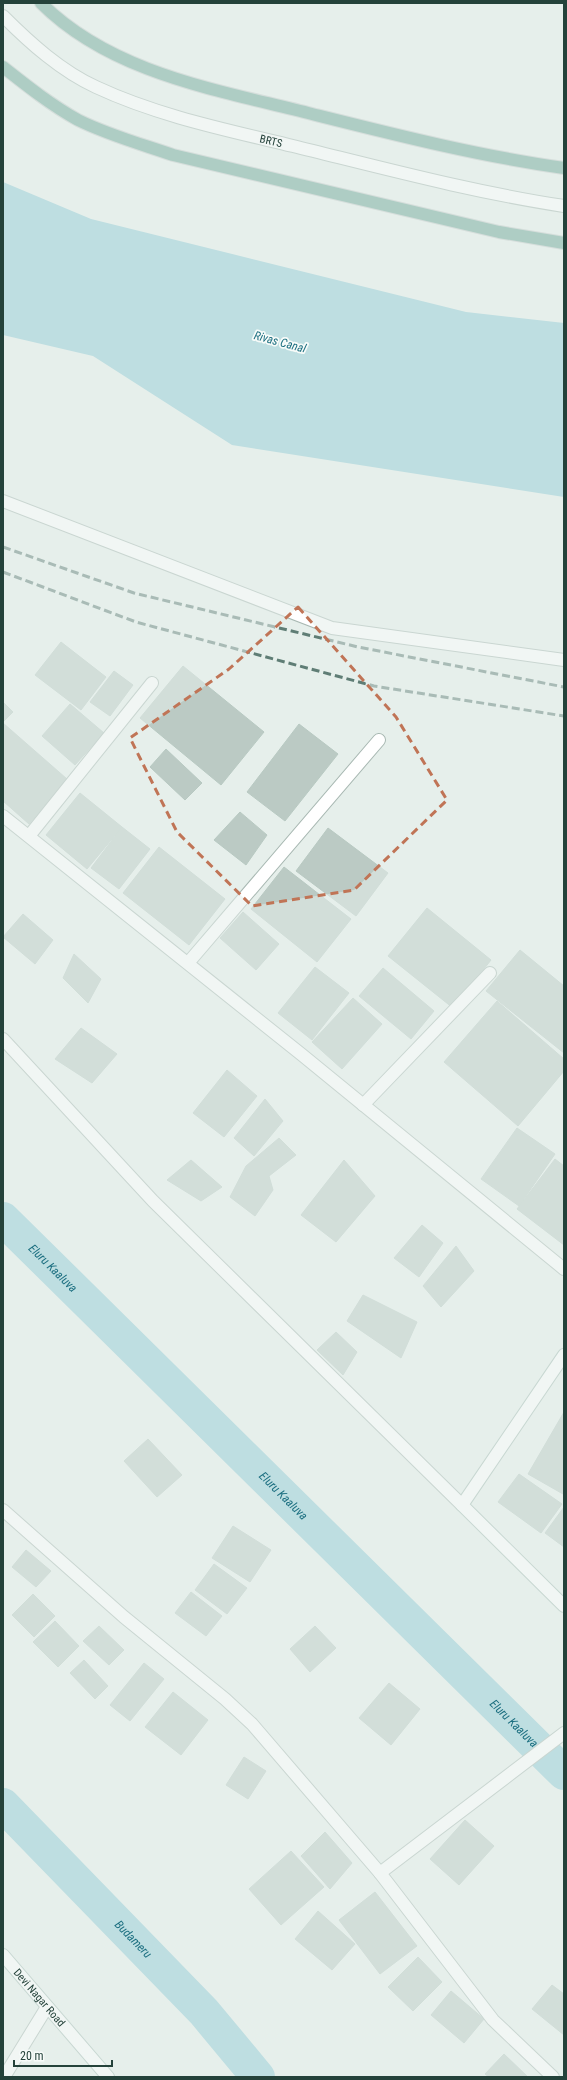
<svg xmlns="http://www.w3.org/2000/svg" width="567" height="2080" font-family="'Roboto Condensed',sans-serif">
	<style>
		.water { fill: #8ec9d4 }
		.lines { fill: none; stroke-linecap: round; stroke-linejoin: round }
		.canal { stroke: #8ec9d4; stroke-width: 34 }
		.building { fill: #bbcac4; stroke: #b8c9c2 }
		.lane-casing { stroke: #a8b8b2; stroke-width: 14 }
		.street-casing { stroke: #a8b8b2; stroke-width: 14 }
		.secondary-casing { stroke: #a4bbb3; stroke-width: 14 }
		.primary-casing { stroke: #c2cac8; stroke-width: 14 }
		.lane { stroke: #fff; stroke-width: 12 }
		.street { stroke: #fff; stroke-width: 12 }
		.secondary { stroke: #fff; stroke-width: 12 }
		.primary { stroke: #6aa596; stroke-width: 12 }
		.rail { stroke: #5f7d75; stroke-width: 3; stroke-dasharray: 8 4; stroke-linecap: butt }
		.marked { fill: none; stroke: #c07456; stroke-width: 3; stroke-dasharray: 8 5; stroke-linejoin: round }
		.labels { text-anchor: middle; dominant-baseline: central; stroke-width: 3.5; stroke-linejoin: round; paint-order: stroke }
		.street-label { font-size: 11px; fill: #24423a; stroke: #f7fbf9 }
		.water-label { font-size: 12px; font-style: italic; fill: #1c6f80; stroke: #f7fbf9 }
	</style>
	<rect width="100%" height="100%" fill="#e6efeb"/>
	<polygon class="water" points="3,182 91,219 466,312 564,323 564,497 232,445 93,356 3,335"/>
	<g class="lines">
		<g class="canal">
			<path id="s1" d="M3 1219 564 1773"/>
			<path id="s2" d="M3 1805 204 2012 258 2077"/>
		</g>
	</g>
	<g class="building">
		<polygon points="61,642 106,677 81,710 35,675"/>
		<polygon points="183,666 264,732 221,785 140,718"/>
		<polygon points="114,671 133,685 110,716 90,702"/>
		<polygon points="3,702 13,712 3,722"/>
		<polygon points="70,704 104,733 75,765 42,736"/>
		<polygon points="3,723 67,779 29,824 3,801"/>
		<polygon points="299,724 338,754 285,821 247,792"/>
		<polygon points="166,749 202,783 185,800 150,767"/>
		<polygon points="80,793 122,827 87,869 46,835"/>
		<polygon points="240,812 267,835 246,865 214,840"/>
		<polygon points="122,827 150,849 119,889 91,868"/>
		<polygon points="328,828 388,873 356,916 296,871"/>
		<polygon points="159,847 225,899 189,945 123,893"/>
		<polygon points="284,867 351,919 317,962 251,909"/>
		<polygon points="427,908 491,960 453,1008 388,956"/>
		<polygon points="243,912 279,944 256,970 220,938"/>
		<polygon points="23,914 53,940 35,964 3,937"/>
		<polygon points="520,950 564,986 564,1053 486,991"/>
		<polygon points="74,954 101,979 88,1003 63,978"/>
		<polygon points="315,967 349,993 312,1040 278,1013"/>
		<polygon points="383,968 434,1011 411,1039 359,996"/>
		<polygon points="353,998 382,1024 342,1069 312,1042"/>
		<polygon points="497,1001 564,1059 564,1071 518,1126 444,1062"/>
		<polygon points="81,1028 117,1054 92,1083 55,1059"/>
		<polygon points="227,1070 257,1096 224,1137 193,1113"/>
		<polygon points="265,1099 283,1121 254,1156 234,1138"/>
		<polygon points="517,1128 555,1154 519,1206 481,1179"/>
		<polygon points="279,1138 296,1155 269,1176 273,1190 255,1216 230,1197 246,1166"/>
		<polygon points="555,1159 564,1166 564,1245 517,1209"/>
		<polygon points="191,1160 222,1187 201,1201 167,1180"/>
		<polygon points="344,1160 375,1196 336,1242 301,1215"/>
		<polygon points="422,1225 443,1243 419,1277 394,1258"/>
		<polygon points="456,1246 474,1271 441,1307 423,1286"/>
		<polygon points="363,1295 417,1322 401,1358 347,1321"/>
		<polygon points="336,1332 357,1352 343,1375 317,1350"/>
		<polygon points="564,1412 564,1492 563,1494 528,1474"/>
		<polygon points="148,1439 182,1475 157,1497 124,1461"/>
		<polygon points="519,1474 562,1504 541,1533 498,1502"/>
		<polygon points="564,1507 564,1547 545,1533"/>
		<polygon points="233,1526 271,1550 250,1582 212,1558"/>
		<polygon points="26,1550 51,1571 36,1587 12,1567"/>
		<polygon points="214,1564 247,1588 227,1614 195,1590"/>
		<polygon points="191,1592 222,1616 206,1636 175,1613"/>
		<polygon points="33,1594 55,1616 34,1637 12,1615"/>
		<polygon points="55,1621 79,1646 58,1667 33,1642"/>
		<polygon points="99,1626 124,1650 109,1665 83,1641"/>
		<polygon points="315,1626 336,1648 310,1672 290,1649"/>
		<polygon points="84,1660 108,1686 95,1699 70,1673"/>
		<polygon points="144,1663 164,1679 130,1721 110,1705"/>
		<polygon points="389,1683 420,1709 391,1745 359,1718"/>
		<polygon points="173,1692 208,1720 181,1755 145,1727"/>
		<polygon points="244,1757 266,1771 248,1799 226,1785"/>
		<polygon points="465,1820 494,1846 459,1885 430,1859"/>
		<polygon points="325,1832 352,1863 330,1889 301,1856"/>
		<polygon points="291,1851 324,1887 281,1925 249,1889"/>
		<polygon points="375,1892 417,1946 380,1974 339,1920"/>
		<polygon points="318,1911 355,1944 332,1970 295,1939"/>
		<polygon points="418,1957 442,1982 413,2011 388,1987"/>
		<polygon points="552,1985 564,1994 564,2035 532,2009"/>
		<polygon points="451,1991 484,2019 464,2043 431,2015"/>
		<polygon points="504,2054 528,2077 489,2077 485,2074"/>
	</g>
	<g class="lines">
		<g class="lane-casing">
			<g id="lane">
				<path id="s3" d="M3 16C30 43 61 71 96 87 158 116 227 130 293 146 383 168 472 192 564 206"/>
			</g>
		</g>
		<g class="street-casing">
			<g id="street">
				<polyline points="3,501 332,628 564,660"/>
				<polyline points="3,816 301,1054 564,1269"/>
				<polyline points="29,836 152,683"/>
				<polyline points="188,963 379,740"/>
				<polyline points="3,1039 153,1201 462,1505"/>
				<polyline points="363,1105 490,973"/>
				<polyline points="3,1510 124,1617 225,1699 252,1724 380,1873 493,2020 553,2077"/>
				<polyline points="380,1873 564,1733"/>
				<polyline points="4,2077 47,2007"/>
			</g>
		</g>
		<g class="secondary-casing">
			<g id="secondary">
				<polyline points="564,1355 462,1505 564,1606"/>
				<path id="s4" d="M3 1955 108 2077"/>
			</g>
		</g>
		<g class="primary-casing">
			<g id="primary">
				<path d="M41 3C112 74 219 90 312 114 396 135 479 156 564 168"/>
				<path d="M3 67C27 86 51 105 78 120 108 135 141 144 173 155L499 232 564 243"/>
			</g>
		</g>
		<use href="#lane" class="lane"/>
		<use href="#street" class="street"/>
		<use href="#secondary" class="secondary"/>
		<use href="#primary" class="primary"/>
		<g class="rail">
			<polyline points="3,547 134,593 358,647 564,687"/>
			<polyline points="3,572 136,622 374,686 564,716"/>
		</g>
	</g>
	<path d="M0 0H567V2080H0ZM298 607 396 717 447 800 354 890 252 906 177 832 130 738 229 669Z" fill="#e6efeb" fill-opacity=".55" fill-rule="evenodd"/>
	<path class="marked" d="M298 607 396 717 447 800 354 890 252 906 177 832 130 738 229 669Z"/>
	<g class="labels">
		<g class="street-label">
			<text stroke="none"><textPath href="#s3" startOffset="301">BRTS</textPath></text>
			<text stroke="none"><textPath href="#s4" startOffset="56">Devi Nagar Road</textPath></text>
		</g>
		<g class="water-label">
			<text transform="translate(280 342) rotate(15)">Rivas Canal</text>
			<text stroke="none"><textPath href="#s1" startOffset="70">Eluru Kaaluva</textPath></text>
			<text stroke="none"><textPath href="#s1" startOffset="394">Eluru Kaaluva</textPath></text>
			<text stroke="none"><textPath href="#s1" startOffset="718">Eluru Kaaluva</textPath></text>
			<text stroke="none"><textPath href="#s2" startOffset="187">Budameru</textPath></text>
		</g>
	</g>
	<rect width="567" height="2080" fill="none" stroke="#24423a" stroke-width="8"/>
	<path d="M14 2060v6h98v-6" fill="none" stroke="#24423a" stroke-width="2"/>
	<text x="20" y="2060" font-size="12" fill="#24423a" stroke="#f7fbf9" stroke-width="3" paint-order="stroke">20 m</text>
</svg>
